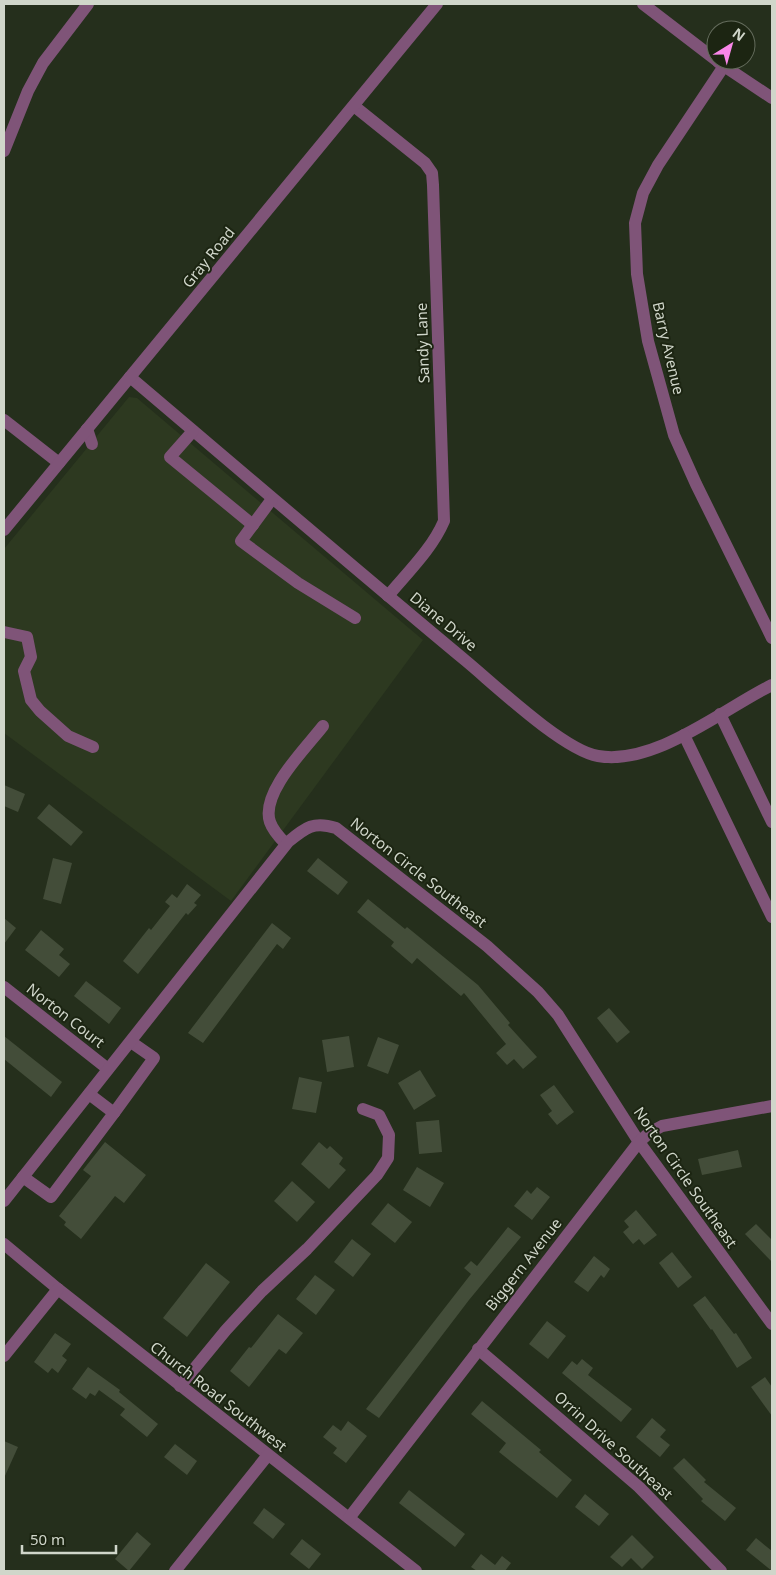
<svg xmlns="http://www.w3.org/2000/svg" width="776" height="1575" font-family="'Noto Sans',sans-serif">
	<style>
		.built { fill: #2d3920 }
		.building { fill: #434d39 }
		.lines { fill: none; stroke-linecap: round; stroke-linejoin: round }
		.minor { stroke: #7f5478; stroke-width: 12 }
		.labels { text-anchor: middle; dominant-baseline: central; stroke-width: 4; stroke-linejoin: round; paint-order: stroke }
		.street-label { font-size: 15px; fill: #d0d6ca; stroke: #1c2512 }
	</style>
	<rect width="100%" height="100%" fill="#252f1c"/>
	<polygon class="built" points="129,397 137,398 423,640 231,901 4,733 4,549"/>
	<g class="building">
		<polygon points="4,785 25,794 18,812 4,806"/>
		<polygon points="49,804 83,832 71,846 37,818"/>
		<polygon points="53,858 72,863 61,904 43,899"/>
		<polygon points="318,858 348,882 338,895 307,871"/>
		<polygon points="187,884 201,895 194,903 197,905 188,915 186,913 138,974 123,961 149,928 151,930 170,906 165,902 172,894 177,898"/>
		<polygon points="368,899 405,929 407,927 478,985 510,1023 508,1025 537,1057 523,1069 514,1059 507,1065 496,1053 506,1044 464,993 461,996 417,958 412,964 391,946 394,942 357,912"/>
		<polygon points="4,918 16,928 4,944"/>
		<polygon points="272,923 291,938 283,949 277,944 203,1043 188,1033"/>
		<polygon points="41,930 64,949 59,955 70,964 59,977 25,950"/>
		<polygon points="86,981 121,1008 109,1024 74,996"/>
		<polygon points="609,1008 630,1032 617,1043 597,1018"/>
		<polygon points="4,1036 62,1082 51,1097 4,1059"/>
		<polygon points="349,1036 354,1067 327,1072 322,1040"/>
		<polygon points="378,1037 399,1045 388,1074 367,1066"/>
		<polygon points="420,1070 436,1096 414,1110 398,1083"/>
		<polygon points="299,1077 322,1082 316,1113 292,1109"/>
		<polygon points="554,1085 574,1112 557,1125 548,1114 552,1111 540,1095"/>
		<polygon points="439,1120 442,1152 419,1154 416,1122"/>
		<polygon points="105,1142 146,1175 124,1203 115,1196 81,1239 64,1225 66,1222 59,1216 91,1176 83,1170"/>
		<polygon points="319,1142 327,1149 330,1146 343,1158 339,1164 346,1170 329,1189 301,1164"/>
		<polygon points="738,1150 742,1167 702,1175 698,1159"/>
		<polygon points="417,1167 444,1183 430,1207 403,1190"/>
		<polygon points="292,1181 315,1202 297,1222 274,1201"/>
		<polygon points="537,1187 550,1197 532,1220 514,1206 527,1190 531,1194"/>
		<polygon points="388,1203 412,1222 395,1243 371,1224"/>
		<polygon points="636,1210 657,1235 644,1245 639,1239 633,1244 623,1232 629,1227 624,1221"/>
		<polygon points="756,1224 772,1240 772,1262 745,1234"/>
		<polygon points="508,1227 521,1237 469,1300 379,1418 366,1409 471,1274 464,1268 471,1261 477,1266"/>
		<polygon points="352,1239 371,1254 353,1277 334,1262"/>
		<polygon points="672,1252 692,1277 678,1288 659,1263"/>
		<polygon points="594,1256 610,1269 604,1278 601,1275 588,1292 574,1282"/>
		<polygon points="206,1263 230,1282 187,1337 163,1318"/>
		<polygon points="315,1275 335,1290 316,1315 296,1299"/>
		<polygon points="705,1296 734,1334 736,1333 752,1358 737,1368 712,1329 711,1330 693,1305"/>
		<polygon points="278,1314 303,1333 286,1354 279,1349 249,1387 230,1371 249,1347 251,1348"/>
		<polygon points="547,1321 566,1336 548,1359 529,1344"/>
		<polygon points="55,1333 71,1344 62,1356 67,1360 58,1373 52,1368 48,1373 34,1362"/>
		<polygon points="582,1359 593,1368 588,1375 632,1409 621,1422 562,1373 572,1361 577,1365"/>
		<polygon points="88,1367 120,1390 119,1392 158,1424 147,1437 120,1415 125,1409 99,1390 95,1396 90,1393 86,1399 72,1389"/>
		<polygon points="765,1377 772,1387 772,1416 751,1387"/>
		<polygon points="482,1401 541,1450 539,1452 572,1480 557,1498 499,1452 506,1443 471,1414"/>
		<polygon points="652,1418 666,1430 660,1437 670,1445 660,1457 636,1437"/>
		<polygon points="348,1421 367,1436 346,1463 333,1453 337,1448 323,1437 333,1425 341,1431"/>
		<polygon points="4,1441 18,1447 4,1478"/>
		<polygon points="175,1444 197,1461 187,1475 164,1457"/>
		<polygon points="684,1458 706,1480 704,1482 736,1508 725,1521 701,1501 703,1499 673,1468"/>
		<polygon points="409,1490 465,1534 455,1547 399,1503"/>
		<polygon points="585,1494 609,1514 599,1526 575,1507"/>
		<polygon points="264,1508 285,1524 273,1539 253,1523"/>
		<polygon points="137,1532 151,1544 129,1571 115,1559"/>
		<polygon points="632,1535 654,1557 642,1569 631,1558 622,1567 610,1557"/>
		<polygon points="756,1538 772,1551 772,1571 746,1550"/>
		<polygon points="302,1539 321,1554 309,1569 290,1554"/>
		<polygon points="481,1554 495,1565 502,1556 511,1563 505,1571 477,1571 471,1567"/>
	</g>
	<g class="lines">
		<g class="minor">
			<polyline points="643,4 716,60"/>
			<polyline points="718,62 772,98"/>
			<polyline points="724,66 658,165 643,193 635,223 637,274 648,341 674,435 696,484 772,638"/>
			<path d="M354 106 425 163 432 173 433 185 444 521C432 549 408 572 388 596"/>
			<polyline points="4,151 28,91 43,63 88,4"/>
			<path d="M130 377C242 472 353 567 466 661 495 685 563 750 598 756 655 766 723 709 772 685"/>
			<polyline points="4,420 59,463"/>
			<polyline points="87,429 92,444"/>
			<polyline points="193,431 170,457 253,525"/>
			<polyline points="272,499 241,541 298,583 355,618"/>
			<polyline points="4,530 437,4"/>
			<polyline points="4,632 27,637 31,657 24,671 31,700 40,711 68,736 93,747"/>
			<polyline points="720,714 772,822"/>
			<polyline points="684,735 772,917"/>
			<path d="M286 844C280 838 273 831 270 822 260 793 306 748 323 726"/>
			<polyline points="4,987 108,1069"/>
			<polyline points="114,1113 154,1058 131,1042"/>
			<polyline points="23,1177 51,1197 114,1113 89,1094"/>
			<path d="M4 1201 288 842C306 827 314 821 336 828L487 946 538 992 558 1015 639 1142 772 1324"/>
			<polyline points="4,1244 58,1289 416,1571"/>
			<polyline points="478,1349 639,1487 721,1571"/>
			<polyline points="4,1356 58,1289"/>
			<polyline points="180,1386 226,1330 262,1291 307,1249 377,1175 388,1158 389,1135 379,1115 363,1109"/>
			<polyline points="349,1518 639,1142 649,1133 662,1126 772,1106"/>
			<polyline points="175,1571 268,1455"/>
		</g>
	</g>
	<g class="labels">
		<g class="street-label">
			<text transform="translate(208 257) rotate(-51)">Gray Road</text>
			<text transform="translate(422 343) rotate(-92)">Sandy Lane</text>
			<text transform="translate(669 348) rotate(77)">Barry Avenue</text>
			<text transform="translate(444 621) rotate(40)">Diane Drive</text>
			<text transform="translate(419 872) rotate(38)">Norton Circle Southeast</text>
			<text transform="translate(66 1015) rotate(38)">Norton Court</text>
			<text transform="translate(686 1177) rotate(55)">Norton Circle Southeast</text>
			<text transform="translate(523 1264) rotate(-52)">Biggern Avenue</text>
			<text transform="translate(219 1396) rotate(38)">Church Road Southwest</text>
			<text transform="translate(614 1445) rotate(42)">Orrin Drive Southeast</text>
		</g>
	</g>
	<rect width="776" height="1575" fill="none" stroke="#d0d6ca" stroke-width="10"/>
	<g transform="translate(731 45) rotate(37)"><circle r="24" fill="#1c2512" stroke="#646c5c"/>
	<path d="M0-4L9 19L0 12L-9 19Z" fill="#f987e9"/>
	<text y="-8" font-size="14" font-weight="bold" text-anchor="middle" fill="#d0d6ca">N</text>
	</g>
	<path d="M22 1545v8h94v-8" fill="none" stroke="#d0d6ca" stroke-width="2.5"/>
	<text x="30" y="1545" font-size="15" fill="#d0d6ca" stroke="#1c2512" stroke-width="4" paint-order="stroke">50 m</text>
</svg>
